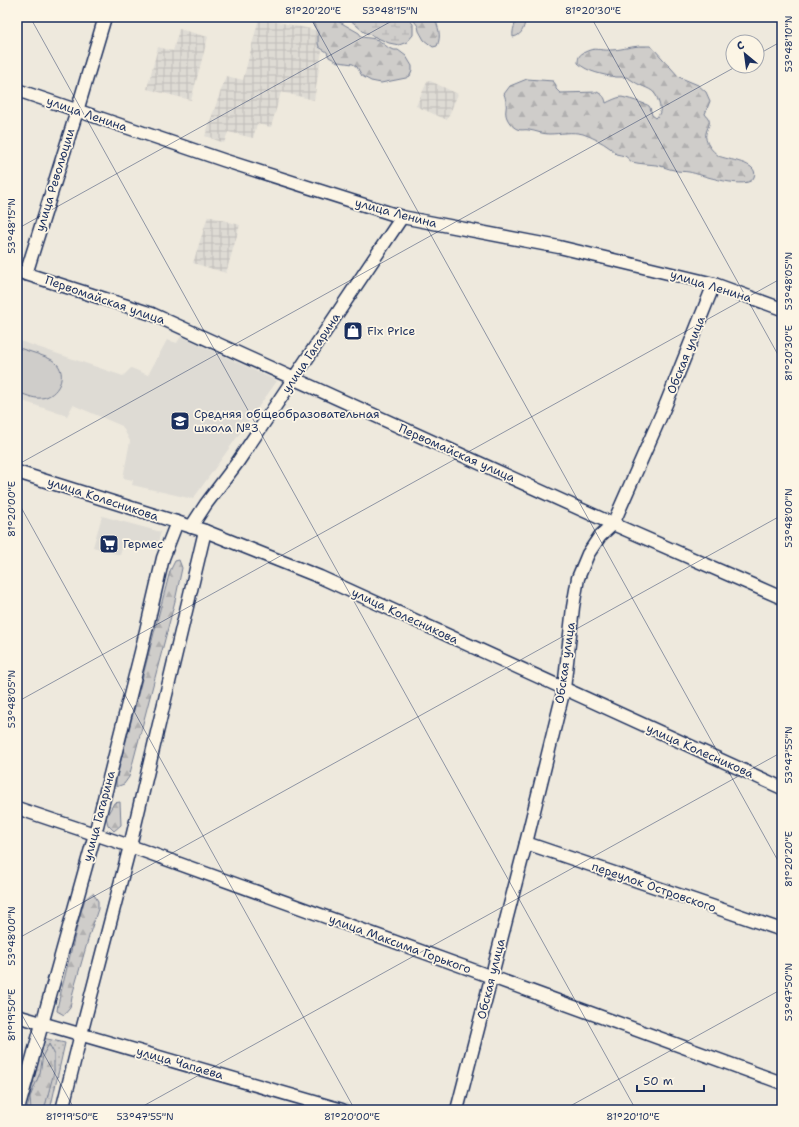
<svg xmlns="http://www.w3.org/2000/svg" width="799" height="1127" font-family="'Shantell Sans',sans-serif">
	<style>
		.built { fill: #dedbd4 }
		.industrial { fill: url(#industrial-grid) }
		.grass { fill: url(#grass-dots); stroke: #757e94 }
		.forest { fill: url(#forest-firs); stroke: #757e94 }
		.wetland { fill: url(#wetland-marsh); stroke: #757e94 }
		.pitch { fill: #cfcdca; stroke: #757e94 }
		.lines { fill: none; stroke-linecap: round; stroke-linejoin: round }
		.minor-casing { stroke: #1b2f5e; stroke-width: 15 }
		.minor { stroke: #fcf5e5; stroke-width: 12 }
		.ticks { fill: none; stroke: #1b2f5e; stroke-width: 1; stroke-opacity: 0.45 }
		.labels { text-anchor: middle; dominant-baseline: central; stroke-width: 3.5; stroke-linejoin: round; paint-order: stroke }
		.street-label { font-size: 12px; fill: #1b2f5e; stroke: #fcf5e5 }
		.poi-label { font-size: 12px; fill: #1b2f5e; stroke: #fcf5e5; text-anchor: start }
		.neatline { fill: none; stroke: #1b2f5e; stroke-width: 1.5 }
		.ticks-label { font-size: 10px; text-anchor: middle; fill: #1b2f5e }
	</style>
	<defs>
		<pattern id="industrial-grid" width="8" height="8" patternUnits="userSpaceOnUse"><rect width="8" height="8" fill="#dedbd4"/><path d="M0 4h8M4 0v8" fill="none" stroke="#bebcb8"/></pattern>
		<pattern id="grass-dots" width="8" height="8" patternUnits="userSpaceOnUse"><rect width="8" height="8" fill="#cfcdca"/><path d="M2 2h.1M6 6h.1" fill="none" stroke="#b1b0b0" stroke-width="1.8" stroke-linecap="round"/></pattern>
		<pattern id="forest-firs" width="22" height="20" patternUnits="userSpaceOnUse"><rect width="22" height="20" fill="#cfcdca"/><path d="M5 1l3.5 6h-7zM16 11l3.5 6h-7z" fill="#b1b0b0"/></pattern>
		<pattern id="wetland-marsh" width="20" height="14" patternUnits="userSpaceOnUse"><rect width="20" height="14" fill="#cfcdca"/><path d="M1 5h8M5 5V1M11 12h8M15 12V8" fill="none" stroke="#b1b0b0"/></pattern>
	</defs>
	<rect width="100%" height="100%" fill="#eee9dd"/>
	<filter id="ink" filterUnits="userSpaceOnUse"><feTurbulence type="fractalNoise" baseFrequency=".025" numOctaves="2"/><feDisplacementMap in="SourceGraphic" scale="8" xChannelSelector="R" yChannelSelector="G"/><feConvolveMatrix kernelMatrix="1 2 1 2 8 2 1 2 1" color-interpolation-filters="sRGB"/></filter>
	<g filter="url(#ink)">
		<g class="built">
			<polygon points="181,336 277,381 193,499 132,485 133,480 123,478 130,441 122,426 73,405 67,416 17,399 17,340 123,376 131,368 148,375 167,340 177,343"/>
			<polygon points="102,516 161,532 156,549 125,539 120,555 93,547"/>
		</g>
		<g class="industrial">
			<polygon points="259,18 325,32 314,100 281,92 271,127 257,124 253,138 228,132 224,143 205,136 226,76 243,80"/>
			<polygon points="179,29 208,37 191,100 147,89 158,47 173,51"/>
			<polygon points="428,80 458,94 447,120 416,106"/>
			<polygon points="208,216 240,225 226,273 193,263"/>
		</g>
		<polygon class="grass" points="43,1038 65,1043 50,1110 27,1110"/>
		<g class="forest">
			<path d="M313 17H331L359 33 362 37C367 38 373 38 378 40 385 44 389 51 398 50L406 56 412 66V71L410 76 406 78 381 83 371 81 362 76 357 67 353 64 338 62 329 57 327 52 319 47 318 43V32L313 24 312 19Z"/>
			<path d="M411 17H434C438 26 442 36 437 46L433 47 424 40 419 31 418 26Z"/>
			<path d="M518 17H527C523 26 524 35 513 37 512 30 515 24 518 17Z"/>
			<path d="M639 46H650L654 49 679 77 698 85 706 92 710 101 705 114C713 123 708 124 706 133 704 142 712 151 719 156 726 160 760 162 754 177 749 192 700 174 689 172 684 171 678 172 674 170 668 169 662 166 656 165 648 164 640 164 632 162 629 160 628 158 625 156 622 155 619 155 616 154 614 152 612 149 610 148 602 142 592 137 583 134 572 131 560 134 549 134 542 134 536 131 529 130 525 129 521 131 517 129 512 127 507 120 506 115 505 111 507 107 506 103 506 100 505 97 504 94L510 86 527 79 553 81 556 85V89L560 93 597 92C603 95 605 97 606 103 610 101 616 98 621 97 624 97 647 104 649 106 651 108 651 113 652 115L656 118C661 113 661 110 659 103 655 90 651 90 640 85 635 83 631 79 626 77 623 77 619 77 616 77 604 75 587 72 578 63 578 58 579 55 583 53 596 46 598 51 611 50 620 50 629 47 639 46Z"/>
			<polygon points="179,560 182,568 175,601 129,777 124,784 116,787 116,780 170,571 175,561"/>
			<polygon points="120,802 121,825 114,831 108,825 106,817 114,803"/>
			<polygon points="93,893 98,901 98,909 90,933 73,992 70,1008 64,1015 57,1011 58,1004 79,919 85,899"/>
			<polygon points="49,1044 54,1053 54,1072 44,1110 31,1110 30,1097 40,1073 43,1055"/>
		</g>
		<polygon class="wetland" points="347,17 407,17 413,24 413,35 407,42 399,45 389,43 364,32"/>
		<path class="pitch" d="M17 347C26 351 48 356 55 362 69 374 58 397 41 398 33 399 24 394 17 392Z"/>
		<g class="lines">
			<g class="minor-casing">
				<g id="minor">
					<polyline points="17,90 223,160 402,217 559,247 714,284 782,309"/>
					<polyline points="17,271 152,314 613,524 782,598"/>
					<polyline points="26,274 77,111 105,17"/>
					<polyline points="17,472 205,531 320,577 782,788"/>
					<polyline points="191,527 206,504 237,463 402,217"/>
					<polyline points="17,808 130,846 492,977 782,1083"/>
					<polyline points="526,843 782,930"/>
					<polyline points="17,1016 342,1110"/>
					<polyline points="18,1110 95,834 141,652 163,558 177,522"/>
					<polyline points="62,1110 81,1034 130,846 205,531"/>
					<polyline points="457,1110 526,843 564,689 573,607 578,578 588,554 600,536 613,524 666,404 714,284"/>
				</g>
			</g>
			<use href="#minor" class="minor"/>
		</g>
	</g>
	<path class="ticks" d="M30 17 636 1110M310 17 782 868M591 17 782 362M757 55 782 41M17 229 399 17M17 465 737 66M17 500 355 1110M17 702 782 278M17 939 782 515M17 1006 75 1110M136 1110 782 752M563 1110 782 989"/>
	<defs>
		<g id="shop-square" transform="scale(1)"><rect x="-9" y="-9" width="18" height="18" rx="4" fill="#1b2f5e" stroke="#fcf5e5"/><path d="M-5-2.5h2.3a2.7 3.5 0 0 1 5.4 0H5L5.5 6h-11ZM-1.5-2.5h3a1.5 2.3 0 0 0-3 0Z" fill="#fff"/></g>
		<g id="school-square" transform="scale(1)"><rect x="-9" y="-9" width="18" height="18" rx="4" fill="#1b2f5e" stroke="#fcf5e5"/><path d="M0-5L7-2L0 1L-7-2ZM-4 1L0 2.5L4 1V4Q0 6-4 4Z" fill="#fff"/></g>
		<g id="supermarket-square" transform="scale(1)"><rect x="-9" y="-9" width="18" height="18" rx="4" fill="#1b2f5e" stroke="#fcf5e5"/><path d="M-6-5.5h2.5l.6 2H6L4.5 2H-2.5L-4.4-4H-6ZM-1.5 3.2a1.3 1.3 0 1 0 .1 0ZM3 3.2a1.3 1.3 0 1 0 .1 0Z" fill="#fff"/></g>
	</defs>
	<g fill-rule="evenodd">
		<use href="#shop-square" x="353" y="331"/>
		<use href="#school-square" x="180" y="421"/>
		<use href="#supermarket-square" x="109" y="544"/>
	</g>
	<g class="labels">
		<g class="street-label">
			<text transform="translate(87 114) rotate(19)">улица Ленина</text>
			<text transform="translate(55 180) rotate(-73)">улица Революции</text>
			<text transform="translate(396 213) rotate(15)">улица Ленина</text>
			<text transform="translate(711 286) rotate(17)">улица Ленина</text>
			<text transform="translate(105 300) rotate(19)">Первомайская улица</text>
			<text transform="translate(311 353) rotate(-56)">улица Гагарина</text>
			<text transform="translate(686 355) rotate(-68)">Обская улица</text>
			<text transform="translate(457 453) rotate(24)">Первомайская улица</text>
			<text transform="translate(103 499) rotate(18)">улица Колесникова</text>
			<text transform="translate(405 616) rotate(25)">улица Колесникова</text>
			<text transform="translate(565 663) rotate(-82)">Обская улица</text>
			<text transform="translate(700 751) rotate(24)">улица Колесникова</text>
			<text transform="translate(99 816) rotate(-75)">улица Гагарина</text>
			<text transform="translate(654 887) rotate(19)">переулок Островского</text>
			<text transform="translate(400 944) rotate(20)">улица Максима Горького</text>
			<text transform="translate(491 979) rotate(-76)">Обская улица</text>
			<text transform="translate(180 1063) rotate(16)">улица Чапаева</text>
		</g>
		<g class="poi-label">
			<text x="367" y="331">Fix Price</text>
			<text x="194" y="414">Средняя общеобразовательная<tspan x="194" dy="14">школа №3</tspan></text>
			<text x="123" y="544">Гермес</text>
		</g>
	</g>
	<rect width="799" height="1127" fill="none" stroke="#fcf5e5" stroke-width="44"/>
	<g transform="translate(745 54) rotate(331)"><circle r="19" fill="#fcf5e5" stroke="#a2a6af"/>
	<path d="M0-3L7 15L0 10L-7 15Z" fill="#1b2f5e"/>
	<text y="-6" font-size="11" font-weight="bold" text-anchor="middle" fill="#1b2f5e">С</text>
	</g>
	<path d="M637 1085v6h67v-6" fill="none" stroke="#1b2f5e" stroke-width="2"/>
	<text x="643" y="1085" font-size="12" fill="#1b2f5e" stroke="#fcf5e5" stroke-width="3" paint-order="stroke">50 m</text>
	<rect x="22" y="22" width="755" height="1083" class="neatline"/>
	<g class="ticks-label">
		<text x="313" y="14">81°20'20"E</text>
		<text x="390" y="14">53°48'15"N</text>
		<text x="593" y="14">81°20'30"E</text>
		<text transform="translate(788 44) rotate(-90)" y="4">53°48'10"N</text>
		<text transform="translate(11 226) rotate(-90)" y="4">53°48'15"N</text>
		<text transform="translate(788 281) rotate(-90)" y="4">53°48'05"N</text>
		<text transform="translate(788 353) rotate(-90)" y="4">81°20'30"E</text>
		<text transform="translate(11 509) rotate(-90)" y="4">81°20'00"E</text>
		<text transform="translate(788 518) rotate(-90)" y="4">53°48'00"N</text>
		<text transform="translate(11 699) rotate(-90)" y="4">53°48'05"N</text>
		<text transform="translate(788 755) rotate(-90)" y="4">53°47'55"N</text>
		<text transform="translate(788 859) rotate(-90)" y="4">81°20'20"E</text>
		<text transform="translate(11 936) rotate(-90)" y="4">53°48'00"N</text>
		<text transform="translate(788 992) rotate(-90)" y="4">53°47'50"N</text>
		<text transform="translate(11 1015) rotate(-90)" y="4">81°19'50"E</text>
		<text x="72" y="1120">81°19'50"E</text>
		<text x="145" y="1120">53°47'55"N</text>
		<text x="352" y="1120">81°20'00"E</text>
		<text x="633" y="1120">81°20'10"E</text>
	</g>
</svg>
